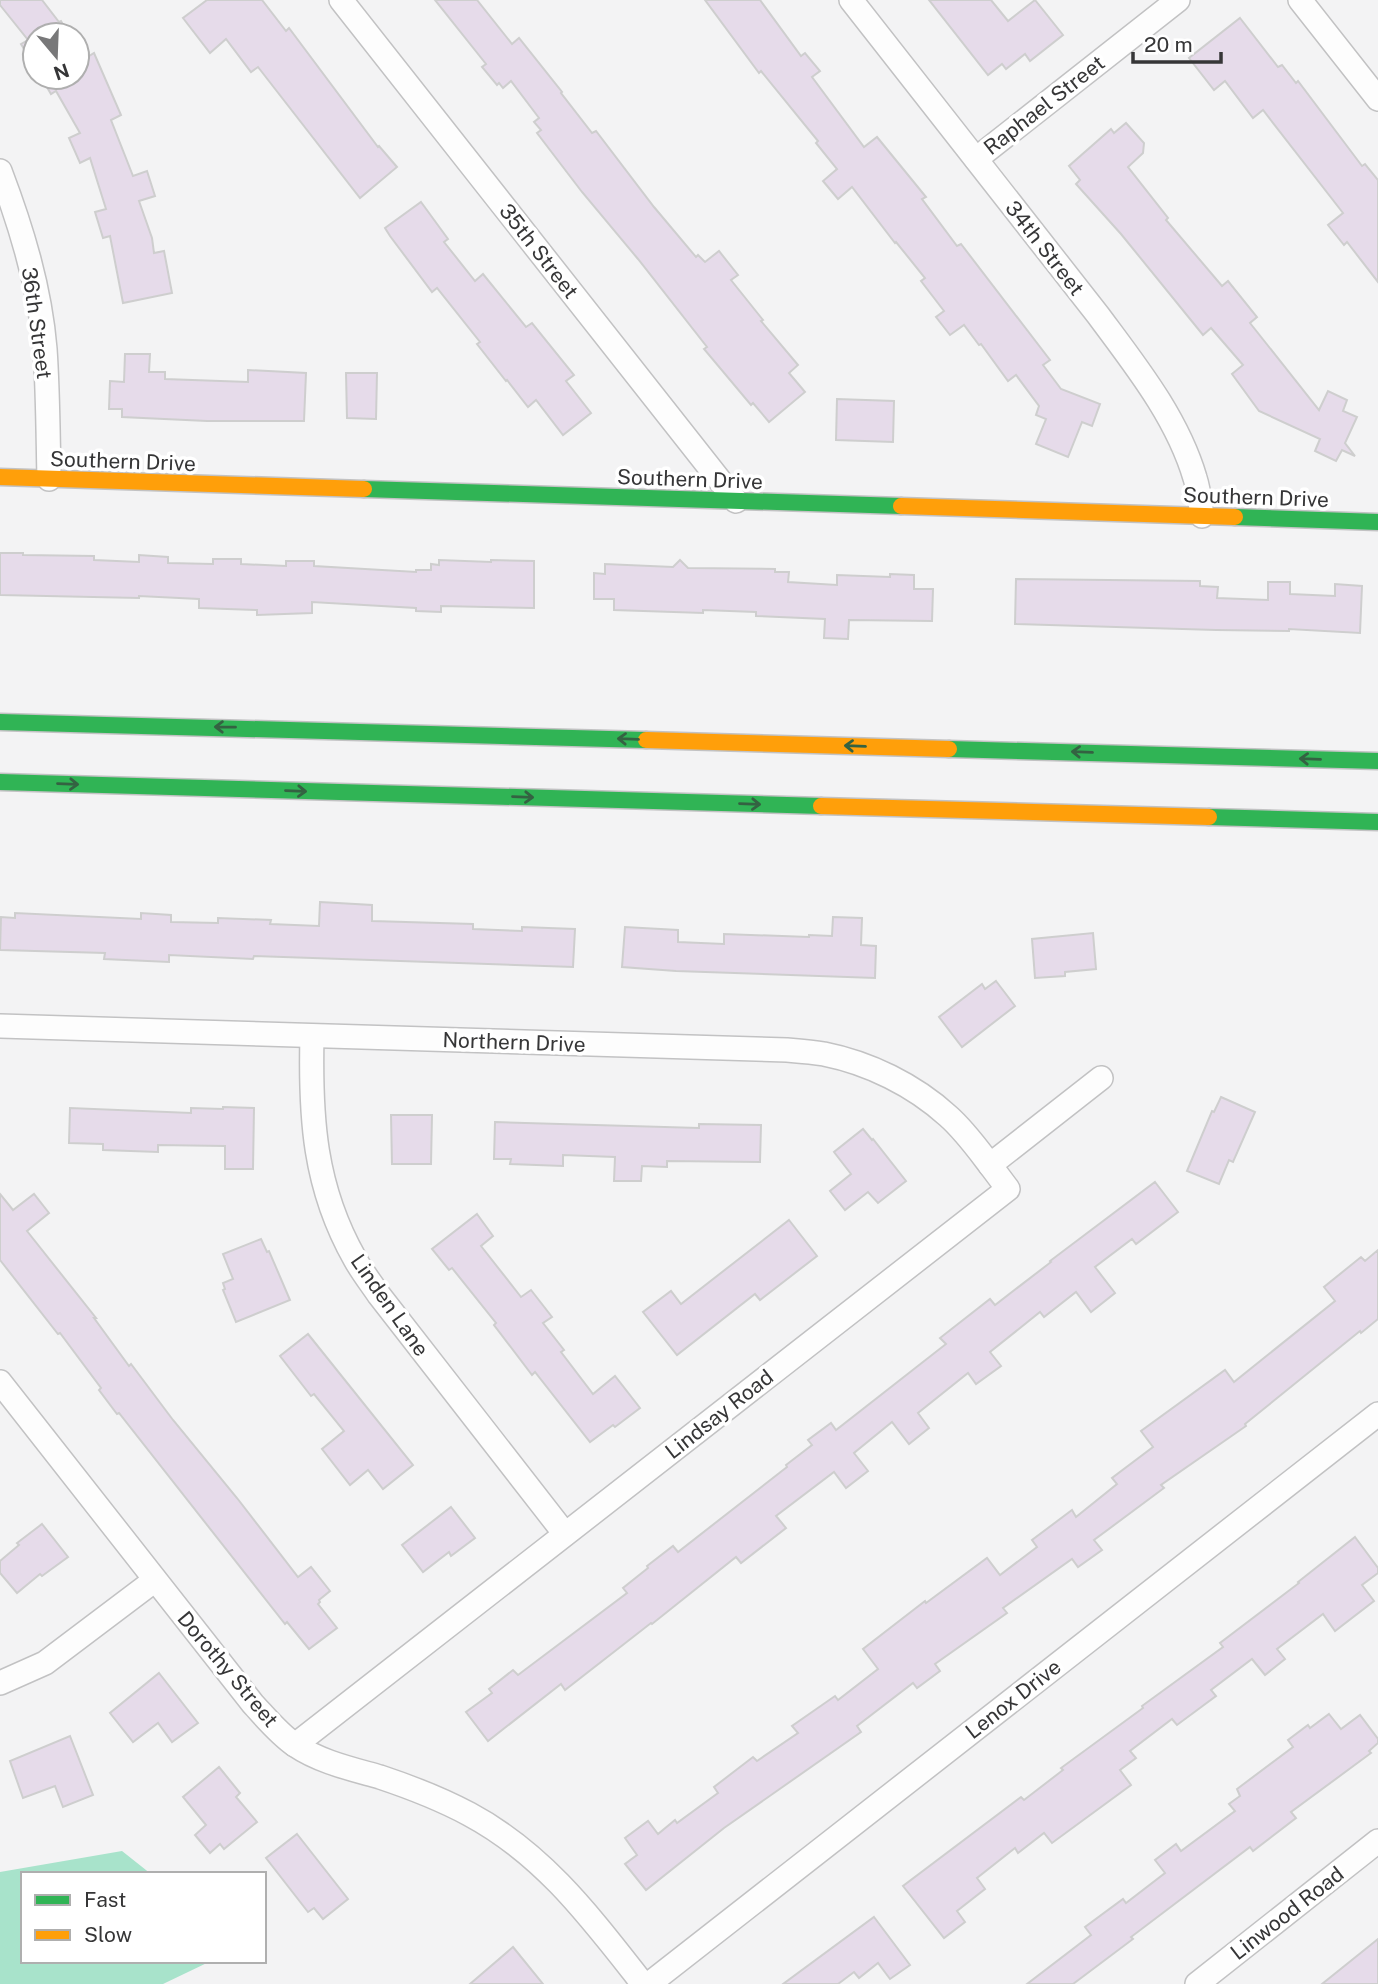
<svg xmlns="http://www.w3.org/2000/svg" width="1378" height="1984" font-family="'Public Sans',sans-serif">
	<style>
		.forest { fill: #a8e3cb }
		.building { fill: #e6dbea; stroke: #cecece; stroke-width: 2 }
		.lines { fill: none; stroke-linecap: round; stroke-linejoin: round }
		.street-casing { stroke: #c2c2c3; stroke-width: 26 }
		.fast-casing { stroke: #c2c2c3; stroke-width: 19 }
		.slow-casing { stroke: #c2c2c3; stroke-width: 19 }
		.street { stroke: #fdfdfd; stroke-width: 23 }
		.fast { stroke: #30b455; stroke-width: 16 }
		.slow { stroke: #ff9f0a; stroke-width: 16 }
		.oneway { stroke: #346242 }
		.labels { text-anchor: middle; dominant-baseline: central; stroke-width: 7; stroke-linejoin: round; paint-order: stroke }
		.street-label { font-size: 21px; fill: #363637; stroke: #fff }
	</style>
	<rect width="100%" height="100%" fill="#f3f3f4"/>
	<polygon class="forest" points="122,1851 151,1874 23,1874 23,1961 211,1961 163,1984 0,1984 0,1872"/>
	<g class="building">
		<polygon points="0,0 42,0 59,22 61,21 69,35 35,35 35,67 21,44 28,40 0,5"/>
		<polygon points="207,0 262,0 286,31 289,28 378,147 379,146 397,167 360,198 258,67 251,72 226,39 210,53 183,18"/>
		<polygon points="435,0 477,0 512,44 519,38 562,92 561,93 592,133 596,131 654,207 696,257 698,255 705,262 719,251 738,275 731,280 763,320 761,321 798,365 789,373 805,392 769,422 753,403 751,405 704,349 707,347 638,259 582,192 537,133 541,130 534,122 539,118 511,81 503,88 499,83 497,85 482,67 486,64"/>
		<polygon points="705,0 760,0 801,56 805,53 820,71 812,77 864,147 877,137 926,197 922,199 957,246 961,244 1050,360 1043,365 1061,389 1100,404 1092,426 1082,422 1068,457 1036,444 1046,419 1036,415 1039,406 1016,375 1008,381 981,344 979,345 964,325 950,335 936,317 944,311 921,281 925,278 896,242 895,243 852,187 838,199 823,181 837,169 816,143 818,141 761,71 759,73"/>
		<polygon points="929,0 991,0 1008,21 1035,0 1063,35 1030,61 1025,54 1006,69 1002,64 988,75"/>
		<polygon points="1240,18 1278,67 1282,65 1296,83 1298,81 1362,166 1365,164 1378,180 1378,282 1347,242 1344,245 1328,225 1343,213 1263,110 1253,118 1225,81 1214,90 1189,58"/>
		<polygon points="78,37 89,56 94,53 121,115 111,120 133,176 147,171 155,196 139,201 152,238 154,253 164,251 172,293 123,303 110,236 103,238 95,212 106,209 90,158 80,163 69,138 80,133 56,91 51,94 41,77 77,77"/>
		<polygon points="1126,123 1144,143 1143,153 1128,167 1168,218 1166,220 1222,286 1228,281 1257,317 1250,323 1319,410 1328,391 1347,400 1343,411 1357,417 1345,443 1355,456 1342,450 1336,461 1315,451 1320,439 1259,411 1232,374 1243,365 1211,328 1203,335 1121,234 1076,184 1080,180 1069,166 1111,129 1114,133"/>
		<polygon points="421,202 448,239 444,242 475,281 483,274 526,327 532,323 574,375 566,381 591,413 563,435 536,400 528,407 507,380 506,381 477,344 480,342 437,288 432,292 390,236 385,228"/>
		<polygon points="125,354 150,354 149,372 165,372 165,379 248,382 248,370 306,373 304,421 207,421 122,417 122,409 109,409 110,381 124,382"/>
		<polygon points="346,373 377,373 376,419 347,418"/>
		<polygon points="837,399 894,401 893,442 836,440"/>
		<polygon points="0,553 23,553 23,555 94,556 94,560 139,562 139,555 168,557 168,563 213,564 213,559 241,559 241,564 286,566 286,561 314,561 314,566 416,572 416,570 431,570 431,564 439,565 439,560 491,562 491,560 534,561 534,608 441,606 441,612 416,611 416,608 312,602 312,613 257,615 257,610 199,608 199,599 139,596 139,598 0,595"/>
		<polygon points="680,560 688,568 775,569 775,572 789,572 788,582 837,585 837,575 890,577 890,574 914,575 914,589 933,589 932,621 849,620 848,639 824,638 825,619 756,616 756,612 703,610 703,613 614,610 614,599 594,599 594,573 605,574 605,564 673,567"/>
		<polygon points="1016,579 1200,581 1200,586 1218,587 1217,598 1268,600 1268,582 1290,582 1290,594 1335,596 1335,584 1362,586 1360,633 1289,629 1289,631 1216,630 1015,624"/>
		<polygon points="320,902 372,905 372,921 473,924 473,929 522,931 522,927 575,929 573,967 254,956 253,959 169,955 169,962 104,959 105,953 0,950 1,917 15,918 15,913 141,919 141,913 171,915 171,922 218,923 218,918 271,920 270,924 319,926"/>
		<polygon points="833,917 862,918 861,945 876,946 875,978 676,971 622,967 625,927 678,930 678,942 724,944 724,934 809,937 809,935 832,936"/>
		<polygon points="1093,933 1096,969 1065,972 1065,976 1035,978 1032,939"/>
		<polygon points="996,981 1015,1006 962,1047 939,1017 982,984 985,989"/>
		<polygon points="1221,1097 1255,1112 1233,1162 1229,1160 1219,1184 1187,1171 1212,1111 1214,1112"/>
		<polygon points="223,1107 254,1108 253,1169 225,1169 225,1146 158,1145 158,1152 103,1150 103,1144 69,1143 70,1108 191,1113 191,1108 223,1109"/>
		<polygon points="391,1115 432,1115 431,1164 392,1164"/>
		<polygon points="495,1122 699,1128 699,1124 761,1125 760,1162 667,1161 667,1167 642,1166 641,1181 614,1181 615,1157 563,1155 563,1166 510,1164 511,1159 494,1159"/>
		<polygon points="863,1129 872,1140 873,1139 906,1181 878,1203 868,1192 845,1210 830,1191 851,1174 834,1152"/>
		<polygon points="1155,1182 1178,1212 1136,1244 1132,1239 1095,1267 1115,1293 1091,1312 1076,1292 1044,1317 1040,1312 990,1352 1001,1366 976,1384 968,1373 918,1413 929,1428 909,1444 892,1422 854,1453 868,1471 846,1488 834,1472 776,1516 786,1528 741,1563 736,1557 652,1624 651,1623 565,1690 561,1684 488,1741 466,1712 492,1693 489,1689 513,1670 518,1675 627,1593 623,1588 648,1568 647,1566 673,1546 678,1552 787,1467 786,1465 812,1445 808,1440 831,1423 836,1430 946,1344 940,1338 990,1299 995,1305 1051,1262 1050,1261"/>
		<polygon points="0,1194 13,1210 34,1194 49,1213 27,1231 96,1318 94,1318 129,1366 131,1364 173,1420 237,1498 298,1577 311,1567 330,1591 319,1600 320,1602 318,1604 337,1628 309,1649 287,1622 285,1624 119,1413 117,1414 99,1390 101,1388 60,1333 58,1334 0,1260"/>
		<polygon points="477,1214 493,1236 481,1246 521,1297 531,1290 552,1317 543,1323 564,1350 561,1352 593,1394 615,1376 640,1408 615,1427 613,1425 590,1442 535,1372 532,1375 494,1325 496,1323 452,1268 449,1270 432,1249"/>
		<polygon points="789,1220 817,1256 760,1300 755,1294 677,1355 643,1312 671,1291 681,1304"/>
		<polygon points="261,1239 267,1252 269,1251 290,1300 236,1322 223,1290 225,1289 223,1283 233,1279 223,1254"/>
		<polygon points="1378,1250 1378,1319 1361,1333 1360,1331 1245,1424 1246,1426 1161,1485 1164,1488 1094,1540 1102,1550 1078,1567 1072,1559 1003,1608 1007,1613 935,1664 940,1671 917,1688 913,1683 857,1726 861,1732 724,1828 646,1890 625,1864 637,1855 625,1838 648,1821 658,1834 675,1820 677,1823 718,1793 714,1787 753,1757 757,1761 798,1733 792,1726 835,1696 838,1700 878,1669 863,1649 925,1601 926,1603 987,1558 1000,1575 1037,1547 1032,1540 1072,1510 1076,1517 1117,1484 1112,1478 1153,1447 1141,1431 1225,1370 1234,1382 1335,1301 1324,1287 1361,1257 1365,1261"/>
		<polygon points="308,1334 413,1465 383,1489 368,1470 350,1485 322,1449 344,1431 314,1394 311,1396 280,1356"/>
		<polygon points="451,1507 475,1538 451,1556 449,1552 423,1572 402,1545"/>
		<polygon points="42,1524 68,1557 42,1576 40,1574 17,1593 0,1573 0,1561 19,1545 17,1543"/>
		<polygon points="1355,1537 1378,1568 1378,1573 1362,1585 1374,1601 1335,1631 1323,1614 1277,1649 1285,1659 1265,1675 1252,1659 1211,1690 1216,1696 1177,1725 1172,1719 1130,1751 1136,1758 1120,1770 1131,1785 1052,1843 1044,1833 1018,1853 1015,1848 977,1878 985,1889 957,1911 965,1922 944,1938 903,1886 1021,1797 1024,1800 1063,1770 1061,1768 1143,1708 1142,1706 1223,1647 1220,1643 1299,1583 1298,1582"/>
		<polygon points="159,1673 198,1723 172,1742 158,1723 133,1742 110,1713"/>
		<polygon points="1329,1714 1341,1729 1360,1715 1378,1739 1378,1743 1369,1751 1371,1753 1291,1812 1296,1818 1253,1851 1250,1847 1131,1937 1133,1939 1073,1984 1027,1984 1091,1935 1085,1927 1123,1899 1126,1903 1165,1873 1155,1860 1176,1844 1181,1851 1235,1811 1229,1804 1240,1796 1237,1789 1293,1747 1288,1740 1308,1725 1310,1728"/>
		<polygon points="70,1736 93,1795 63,1807 55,1786 23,1798 10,1761"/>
		<polygon points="219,1767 240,1793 236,1797 257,1822 224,1849 220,1844 210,1853 195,1835 206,1825 183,1797"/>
		<polygon points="297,1834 348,1899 323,1919 314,1908 308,1912 266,1858"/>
		<polygon points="874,1917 910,1965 890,1979 878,1963 859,1978 854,1972 838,1984 783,1984"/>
		<polygon points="1378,1939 1378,1984 1322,1984"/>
		<polygon points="513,1947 543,1984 470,1984"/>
	</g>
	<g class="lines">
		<g class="street-casing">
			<g id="street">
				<polyline points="341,0 736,501"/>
				<path d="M851 0 1098 315C1135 365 1177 417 1195 478 1199 490 1200 503 1202 516"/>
				<polyline points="1300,0 1378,99"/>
				<polyline points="976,159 1178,0"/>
				<path d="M0 171C22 229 40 288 45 349 48 392 48 436 49 479"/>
				<path d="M0 1026 787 1050C799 1051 812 1052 824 1054 869 1063 914 1085 948 1116 964 1130 977 1148 990 1165"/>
				<path d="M312 1036C310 1117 314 1187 355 1259 362 1272 371 1283 379 1295L565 1534"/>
				<path d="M0 1382 253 1704C266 1718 279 1734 295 1745 320 1762 352 1769 380 1777 410 1787 441 1799 469 1814 544 1854 591 1918 643 1984"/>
				<polyline points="0,1683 45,1663 155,1580"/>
				<polyline points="295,1745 1008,1189 990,1165 1101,1078"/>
				<polyline points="649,1984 1378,1414"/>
				<polyline points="1197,1984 1378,1841"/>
			</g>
		</g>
		<g class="fast-casing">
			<g id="fast">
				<polyline points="364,489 901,506"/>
				<polyline points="1235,517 1378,522"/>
				<polyline points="0,722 646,740"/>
				<polyline points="949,749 1378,761"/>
				<polyline points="0,782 821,806"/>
				<polyline points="1209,817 1378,822"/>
			</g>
		</g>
		<g class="slow-casing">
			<g id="slow">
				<polyline points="0,477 364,489"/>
				<polyline points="901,506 1235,517"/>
				<polyline points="646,740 949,749"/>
				<polyline points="821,806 1209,817"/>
			</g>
		</g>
		<use href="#street" class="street"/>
		<use href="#fast" class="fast"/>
		<use href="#slow" class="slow"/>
	</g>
	<defs><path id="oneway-shaft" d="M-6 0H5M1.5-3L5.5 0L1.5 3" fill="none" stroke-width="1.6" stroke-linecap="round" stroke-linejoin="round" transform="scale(1.75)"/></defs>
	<g class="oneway">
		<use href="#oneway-shaft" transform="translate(225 727) rotate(-179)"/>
		<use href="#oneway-shaft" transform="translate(628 739) rotate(-178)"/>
		<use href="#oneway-shaft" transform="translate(855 746) rotate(-178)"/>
		<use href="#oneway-shaft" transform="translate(1082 752) rotate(-178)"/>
		<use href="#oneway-shaft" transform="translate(1310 759) rotate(-178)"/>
		<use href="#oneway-shaft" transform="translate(68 784) rotate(2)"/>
		<use href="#oneway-shaft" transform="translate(296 791) rotate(2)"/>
		<use href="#oneway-shaft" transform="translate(523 797) rotate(2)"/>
		<use href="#oneway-shaft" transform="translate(750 804) rotate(2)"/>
	</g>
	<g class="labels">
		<g class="street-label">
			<text transform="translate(1044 105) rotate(-38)">Raphael Street</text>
			<text transform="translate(1045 248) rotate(52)">34th Street</text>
			<text transform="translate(539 251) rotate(52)">35th Street</text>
			<text transform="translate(37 323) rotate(82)">36th Street</text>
			<text transform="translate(123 461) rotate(2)">Southern Drive</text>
			<text transform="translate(690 479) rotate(2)">Southern Drive</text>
			<text transform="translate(1256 497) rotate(2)">Southern Drive</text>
			<text transform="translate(514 1042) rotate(2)">Northern Drive</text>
			<text transform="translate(390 1305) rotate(55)">Linden Lane</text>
			<text transform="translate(719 1414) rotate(-38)">Lindsay Road</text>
			<text transform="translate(228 1669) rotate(50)">Dorothy Street</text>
			<text transform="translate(1013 1699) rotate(-38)">Lenox Drive</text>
			<text transform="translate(1287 1913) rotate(-38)">Linwood Road</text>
		</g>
	</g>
	<rect x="21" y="1872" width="245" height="91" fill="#ffffff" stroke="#afafaf" stroke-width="2"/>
	<rect x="35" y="1895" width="35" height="10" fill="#30b455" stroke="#afafaf" stroke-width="2"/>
	<text x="84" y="1907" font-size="21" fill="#363637">Fast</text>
	<rect x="35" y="1930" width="35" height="10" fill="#ff9f0a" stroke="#afafaf" stroke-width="2"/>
	<text x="84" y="1942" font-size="21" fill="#363637">Slow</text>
	<g transform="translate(56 56) rotate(161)"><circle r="33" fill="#ffffff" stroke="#afafaf" stroke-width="2"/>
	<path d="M0-5L12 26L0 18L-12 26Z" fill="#787879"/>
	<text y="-10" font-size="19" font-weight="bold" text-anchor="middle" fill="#363637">N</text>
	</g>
	<path d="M1133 52v10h88v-10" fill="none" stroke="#363637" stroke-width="3.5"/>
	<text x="1144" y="52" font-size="21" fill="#363637" stroke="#ffffff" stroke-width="5" paint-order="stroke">20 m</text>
</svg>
